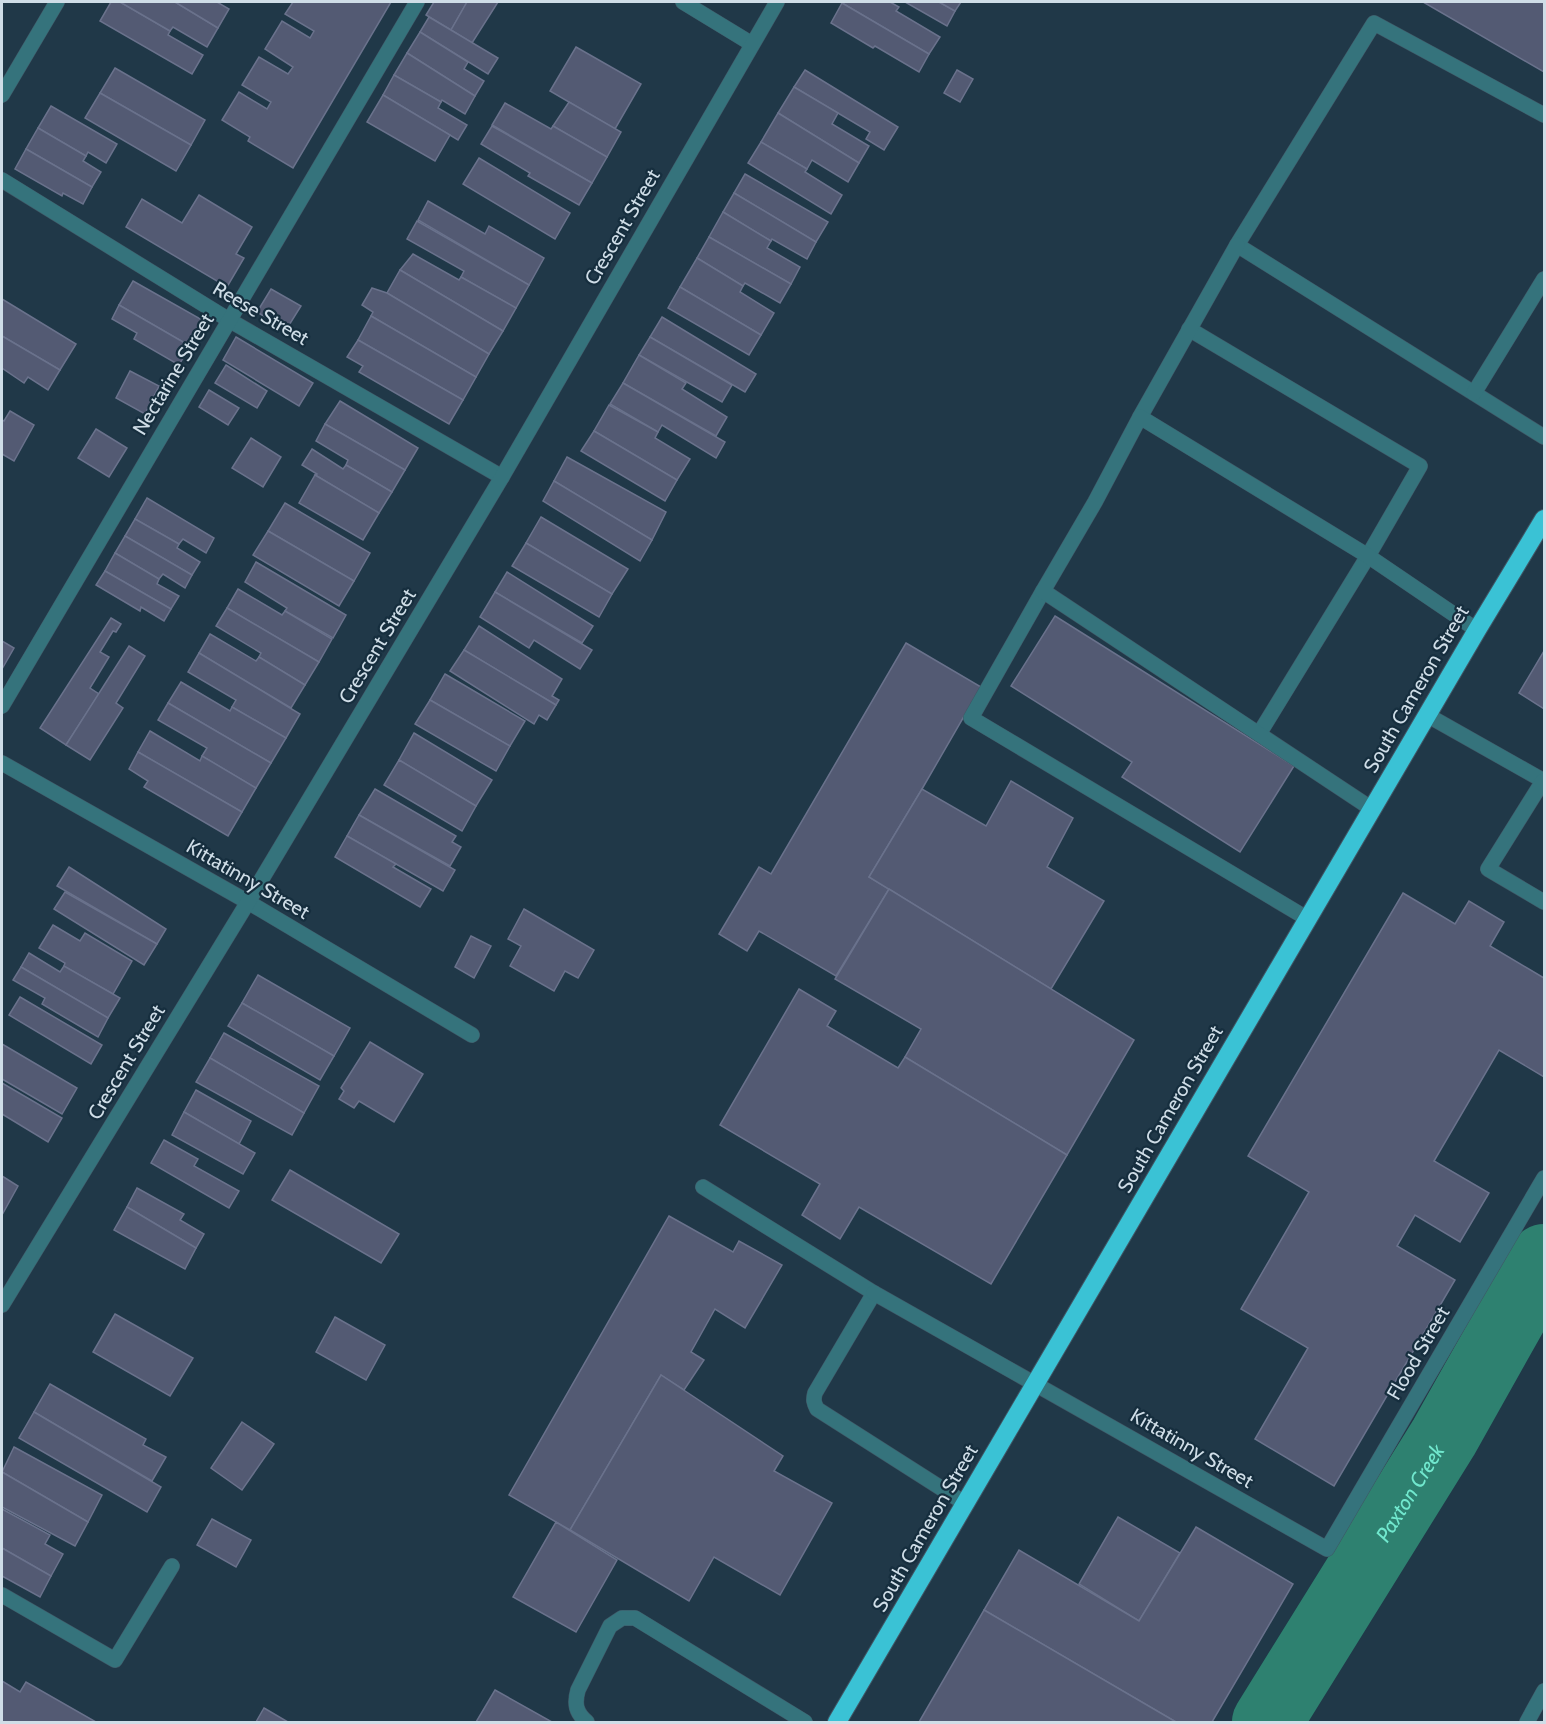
<svg xmlns="http://www.w3.org/2000/svg" width="1546" height="1724" font-family="Cabin,sans-serif">
	<style>
		.lines { fill: none; stroke-linecap: round; stroke-linejoin: round }
		.river { stroke: #2e8170; stroke-width: 70 }
		.building { fill: #535a73; stroke: #6a728c; stroke-width: 1.5 }
		.minor-casing { stroke: #405665; stroke-width: 16 }
		.highway-casing { stroke: #405665; stroke-width: 20 }
		.minor { stroke: #35737c; stroke-width: 15 }
		.highway { stroke: #3ac2d5; stroke-width: 18 }
		.labels { text-anchor: middle; dominant-baseline: central; stroke-width: 4.5; stroke-linejoin: round; paint-order: stroke }
		.street-label { font-size: 20px; fill: #cfdde7; stroke: #162e3e }
		.water-label { font-size: 21px; font-style: italic; fill: #71e8ce; stroke: #162e3e }
	</style>
	<rect width="100%" height="100%" fill="#203848"/>
	<g class="lines">
		<path class="river" id="s1" d="M1267 1722 1444 1437 1544 1259"/>
	</g>
	<g class="building">
		<polygon points="111,2 120,2 170,31 168,35 203,55 192,74 100,21"/>
		<polygon points="120,2 175,2 218,28 207,47 173,27 170,31"/>
		<polygon points="175,2 217,2 229,9 218,28"/>
		<polygon points="293,2 391,2 293,168 248,141 250,137 222,120 239,92 267,109 271,102 242,85 259,57 288,74 293,67 265,49 282,21 310,38 314,31 285,14"/>
		<polygon points="434,2 467,2 451,30 426,15"/>
		<polygon points="467,2 498,2 472,43 451,30"/>
		<polygon points="844,2 890,2 899,7 896,11 940,37 929,54 842,3"/>
		<polygon points="905,2 939,2 955,11 947,26"/>
		<polygon points="939,2 961,2 955,11"/>
		<polygon points="1423,2 1544,2 1544,72"/>
		<polygon points="842,3 929,54 919,72 875,46 873,48 831,23"/>
		<polygon points="429,17 498,58 488,74 420,32"/>
		<polygon points="420,32 468,62 464,69 484,81 475,96 407,53"/>
		<polygon points="576,47 641,84 615,129 550,91"/>
		<polygon points="407,53 475,96 465,114 442,100 441,102 394,75"/>
		<polygon points="115,68 205,120 191,145 100,93"/>
		<polygon points="805,70 898,127 884,150 866,139 870,132 794,87"/>
		<polygon points="957,70 973,79 960,102 944,93"/>
		<polygon points="394,75 441,102 438,108 467,125 458,140 383,95"/>
		<polygon points="794,87 838,113 832,124 869,146 859,163 778,113"/>
		<polygon points="100,93 191,145 176,171 85,118"/>
		<polygon points="383,95 450,135 435,161 367,122"/>
		<polygon points="569,102 621,132 607,157 553,126"/>
		<polygon points="505,103 551,129 553,126 607,157 592,183 492,125"/>
		<polygon points="51,106 117,144 106,163 88,152 86,156 38,128"/>
		<polygon points="778,113 859,163 848,182 812,160 807,169 761,142"/>
		<polygon points="492,126 592,183 579,205 528,176 530,173 481,144"/>
		<polygon points="38,128 86,156 83,161 101,172 92,187 26,149"/>
		<polygon points="761,142 807,169 805,172 842,195 831,214 748,163"/>
		<polygon points="26,149 92,187 83,204 63,193 62,196 15,169"/>
		<polygon points="479,158 570,213 555,239 463,184"/>
		<polygon points="745,174 828,222 816,242 734,193"/>
		<polygon points="734,193 816,242 807,259 772,239 771,241 723,212"/>
		<polygon points="199,195 252,227 236,254 244,258 227,287 126,227 142,199 182,223"/>
		<polygon points="428,201 485,234 489,226 544,258 529,285 418,220"/>
		<polygon points="723,212 771,241 767,248 800,267 791,284 709,237"/>
		<polygon points="417,221 529,285 516,308 461,277 464,271 407,239"/>
		<polygon points="709,237 791,284 780,303 745,283 743,286 697,258"/>
		<polygon points="413,254 459,280 461,277 516,308 503,331 400,270"/>
		<polygon points="697,258 743,286 740,292 774,313 761,335 680,287"/>
		<polygon points="400,270 503,331 489,354 387,293"/>
		<polygon points="133,281 204,321 190,346 119,305"/>
		<polygon points="680,287 761,335 749,355 668,308"/>
		<polygon points="372,288 387,293 489,354 476,377 371,316 373,312 362,305"/>
		<polygon points="271,289 301,306 286,330 257,312"/>
		<polygon points="2,299 76,344 60,370 2,336"/>
		<polygon points="119,305 190,346 179,365 134,339 137,333 112,319"/>
		<polygon points="371,316 476,377 463,400 358,340"/>
		<polygon points="662,317 756,374 745,392 650,337"/>
		<polygon points="2,336 60,370 48,390 28,377 24,383 2,368"/>
		<polygon points="236,337 313,383 299,406 223,360"/>
		<polygon points="650,337 732,385 722,402 639,355"/>
		<polygon points="358,340 463,400 449,424 359,372 363,366 347,357"/>
		<polygon points="639,355 686,383 682,389 727,417 716,436 623,383"/>
		<polygon points="226,365 267,391 257,408 215,383"/>
		<polygon points="130,371 159,386 145,414 116,398"/>
		<polygon points="623,383 725,442 716,458 662,425 658,432 610,404"/>
		<polygon points="209,390 239,408 228,425 199,407"/>
		<polygon points="340,401 418,448 405,470 325,424"/>
		<polygon points="609,405 658,432 655,438 690,459 677,480 594,431"/>
		<polygon points="10,411 34,425 14,461 2,454 2,420 4,421"/>
		<polygon points="325,424 405,470 392,492 346,465 348,460 316,441"/>
		<polygon points="96,429 127,448 109,477 78,458"/>
		<polygon points="594,431 677,480 665,501 581,451"/>
		<polygon points="251,438 281,457 263,487 232,468"/>
		<polygon points="312,449 343,469 346,465 392,492 379,513 315,475 317,474 302,465"/>
		<polygon points="567,457 666,512 652,540 554,481"/>
		<polygon points="315,475 379,513 363,540 299,503"/>
		<polygon points="554,481 652,540 640,561 543,501"/>
		<polygon points="147,498 214,538 206,553 183,539 179,544 135,519"/>
		<polygon points="285,503 370,553 354,581 268,531"/>
		<polygon points="541,517 628,569 612,594 526,543"/>
		<polygon points="135,519 179,544 177,548 200,562 192,575 125,536"/>
		<polygon points="268,531 354,581 339,606 253,555"/>
		<polygon points="125,536 192,575 185,588 163,574 159,579 115,553"/>
		<polygon points="526,543 612,594 599,617 512,566"/>
		<polygon points="115,553 159,579 157,584 179,596 171,609 105,571"/>
		<polygon points="256,562 346,615 333,638 285,611 287,608 245,582"/>
		<polygon points="105,571 171,609 164,621 141,607 140,611 96,585"/>
		<polygon points="507,572 593,626 582,643 495,592"/>
		<polygon points="238,589 282,615 285,611 332,639 319,662 227,608"/>
		<polygon points="495,592 592,650 580,669 534,640 529,648 480,617"/>
		<polygon points="227,608 319,662 305,685 259,657 261,653 216,626"/>
		<polygon points="1055,616 1294,766 1240,852 1122,777 1132,762 1011,686"/>
		<polygon points="111,618 121,624 116,632 113,631 100,652 109,657 90,688 99,694 66,745 40,728"/>
		<polygon points="479,626 562,679 552,696 559,700 556,705 464,650"/>
		<polygon points="210,634 256,661 259,657 305,685 291,708 199,653"/>
		<polygon points="2,641 14,648 2,669"/>
		<polygon points="906,643 981,687 922,789 869,877 889,889 836,976 759,931 747,951 719,934 759,867 771,874"/>
		<polygon points="129,646 145,656 116,703 123,708 90,760 66,745"/>
		<polygon points="464,650 556,705 547,720 539,715 534,724 450,671"/>
		<polygon points="1544,651 1544,709 1519,693"/>
		<polygon points="199,653 300,714 286,738 232,707 236,700 188,672"/>
		<polygon points="445,674 525,721 510,746 430,700"/>
		<polygon points="181,682 230,711 232,707 286,738 271,763 168,703"/>
		<polygon points="430,700 510,746 496,771 415,724"/>
		<polygon points="168,703 271,763 256,788 202,756 207,748 158,720"/>
		<polygon points="150,731 200,761 202,756 256,788 242,812 138,752"/>
		<polygon points="414,733 492,780 476,806 399,760"/>
		<polygon points="138,752 242,812 228,836 144,787 148,781 129,769"/>
		<polygon points="399,760 476,806 462,831 384,785"/>
		<polygon points="1011,781 1073,818 1047,867 1104,901 1051,989 869,877 922,789 986,826"/>
		<polygon points="375,789 456,836 452,842 461,847 450,866 359,815"/>
		<polygon points="359,815 455,870 443,891 347,836"/>
		<polygon points="347,836 396,864 393,867 431,889 420,907 335,857"/>
		<polygon points="69,867 166,929 157,944 57,886"/>
		<polygon points="889,889 1134,1040 1067,1155 905,1057 921,1029 835,979"/>
		<polygon points="65,892 157,944 144,965 54,909"/>
		<polygon points="1403,893 1455,924 1469,901 1504,922 1490,946 1544,978 1544,1077 1499,1050 1434,1161 1489,1193 1460,1242 1415,1215 1397,1246 1455,1280 1334,1486 1255,1439 1308,1348 1241,1309 1309,1192 1248,1156"/>
		<polygon points="524,909 594,950 578,978 565,971 554,991 510,966 521,946 508,939"/>
		<polygon points="53,925 80,941 85,933 132,961 113,994 67,968 64,966 65,963 39,948"/>
		<polygon points="471,936 491,946 474,978 455,967"/>
		<polygon points="29,953 60,972 64,966 120,998 108,1018 21,967"/>
		<polygon points="21,967 108,1018 98,1037 42,1004 45,998 13,980"/>
		<polygon points="258,975 350,1028 334,1056 242,1003"/>
		<polygon points="799,989 836,1011 827,1026 898,1068 905,1057 1067,1155 991,1284 859,1207 840,1239 802,1215 820,1184 720,1125"/>
		<polygon points="20,997 102,1045 91,1064 9,1015"/>
		<polygon points="242,1003 334,1056 320,1080 228,1026"/>
		<polygon points="224,1033 319,1086 304,1113 210,1058"/>
		<polygon points="370,1042 423,1074 394,1122 359,1101 354,1108 339,1099 344,1091 341,1088"/>
		<polygon points="2,1044 77,1088 62,1114 2,1079"/>
		<polygon points="210,1058 304,1113 292,1135 196,1082"/>
		<polygon points="2,1083 62,1118 48,1142 2,1114"/>
		<polygon points="196,1090 251,1121 239,1144 184,1112"/>
		<polygon points="184,1112 255,1153 243,1174 172,1135"/>
		<polygon points="164,1140 198,1159 194,1166 239,1191 229,1208 151,1163"/>
		<polygon points="290,1170 399,1234 381,1263 272,1200"/>
		<polygon points="2,1176 18,1186 2,1215"/>
		<polygon points="137,1188 184,1214 180,1220 204,1234 196,1248 127,1207"/>
		<polygon points="127,1207 196,1248 185,1269 114,1230"/>
		<polygon points="669,1216 733,1252 739,1241 782,1265 745,1328 715,1309 691,1352 704,1360 684,1390 661,1375 570,1530 509,1495"/>
		<polygon points="115,1314 193,1358 170,1396 93,1352"/>
		<polygon points="335,1317 385,1345 366,1380 316,1352"/>
		<polygon points="661,1375 783,1456 774,1471 832,1503 780,1595 714,1557 689,1601 570,1530"/>
		<polygon points="50,1384 146,1439 143,1445 166,1457 152,1481 34,1412"/>
		<polygon points="34,1412 161,1487 147,1512 19,1438"/>
		<polygon points="242,1422 274,1444 242,1490 211,1468"/>
		<polygon points="14,1447 102,1495 88,1522 2,1472"/>
		<polygon points="2,1472 88,1522 75,1546 2,1507"/>
		<polygon points="2,1509 50,1535 45,1544 63,1554 51,1576 2,1548"/>
		<polygon points="1118,1517 1180,1553 1139,1621 1079,1584"/>
		<polygon points="212,1519 251,1540 236,1567 197,1545"/>
		<polygon points="556,1522 617,1560 576,1632 513,1597"/>
		<polygon points="1196,1527 1293,1584 1212,1722 1176,1722 984,1610 1019,1550 1139,1621"/>
		<polygon points="2,1548 51,1576 40,1597 2,1576"/>
		<polygon points="984,1610 1176,1722 919,1722"/>
		<polygon points="2,1681 20,1692 26,1682 96,1722 2,1722"/>
		<polygon points="495,1690 552,1722 476,1722"/>
		<polygon points="264,1708 288,1722 256,1722"/>
	</g>
	<g class="lines">
		<g class="minor-casing">
			<g id="minor">
				<polyline points="683,2 752,44"/>
				<polyline points="2,95 57,2"/>
				<polyline points="1544,115 1374,23 1237,245 1544,437"/>
				<polyline points="2,180 229,320 502,477"/>
				<polyline points="1189,329 1420,466 1368,556 1259,734"/>
				<polyline points="1474,393 1544,279"/>
				<polyline points="1140,417 1237,245"/>
				<polyline points="1043,591 971,718 1308,919"/>
				<polyline points="2,706 417,2"/>
				<polyline points="1427,715 1544,781"/>
				<polyline points="2,763 248,902 472,1035"/>
				<polyline points="1543,781 1488,869 1544,902"/>
				<polyline points="1372,809 1043,591 1095,502 1140,417 1368,556 1477,630"/>
				<path d="M703 1187 874 1293 815 1393C813 1400 814 1403 817 1409L966 1504"/>
				<polyline points="874,1293 1327,1549 1544,1178"/>
				<polyline points="2,1305 248,902 502,477 777,2"/>
				<polyline points="2,1595 115,1660 172,1566"/>
				<path d="M587 1722C576 1713 574 1704 578 1690L610 1626 622 1618H635L805 1722"/>
				<polyline points="1527,1722 1544,1691"/>
			</g>
		</g>
		<g class="highway-casing">
			<polyline id="highway" points="837,1722 1477,630 1544,519"/>
		</g>
		<use href="#minor" class="minor"/>
		<use href="#highway" class="highway"/>
	</g>
	<g class="labels">
		<g class="street-label">
			<text transform="translate(622 227) rotate(-60)">Crescent Street</text>
			<text transform="translate(261 313) rotate(30)">Reese Street</text>
			<text transform="translate(173 374) rotate(-59)">Nectarine Street</text>
			<text transform="translate(377 646) rotate(-59)">Crescent Street</text>
			<text transform="translate(1416 689) rotate(-60)">South Cameron Street</text>
			<text transform="translate(248 879) rotate(30)">Kittatinny Street</text>
			<text transform="translate(126 1062) rotate(-59)">Crescent Street</text>
			<text transform="translate(1170 1109) rotate(-60)">South Cameron Street</text>
			<text transform="translate(1418 1353) rotate(-60)">Flood Street</text>
			<text transform="translate(1192 1448) rotate(30)">Kittatinny Street</text>
			<text transform="translate(925 1528) rotate(-60)">South Cameron Street</text>
		</g>
		<g class="water-label">
			<text stroke="none"><textPath href="#s1" startOffset="270">Paxton Creek</textPath></text>
		</g>
	</g>
	<rect width="1546" height="1724" fill="none" stroke="#cfdde7" stroke-width="6"/>
</svg>
